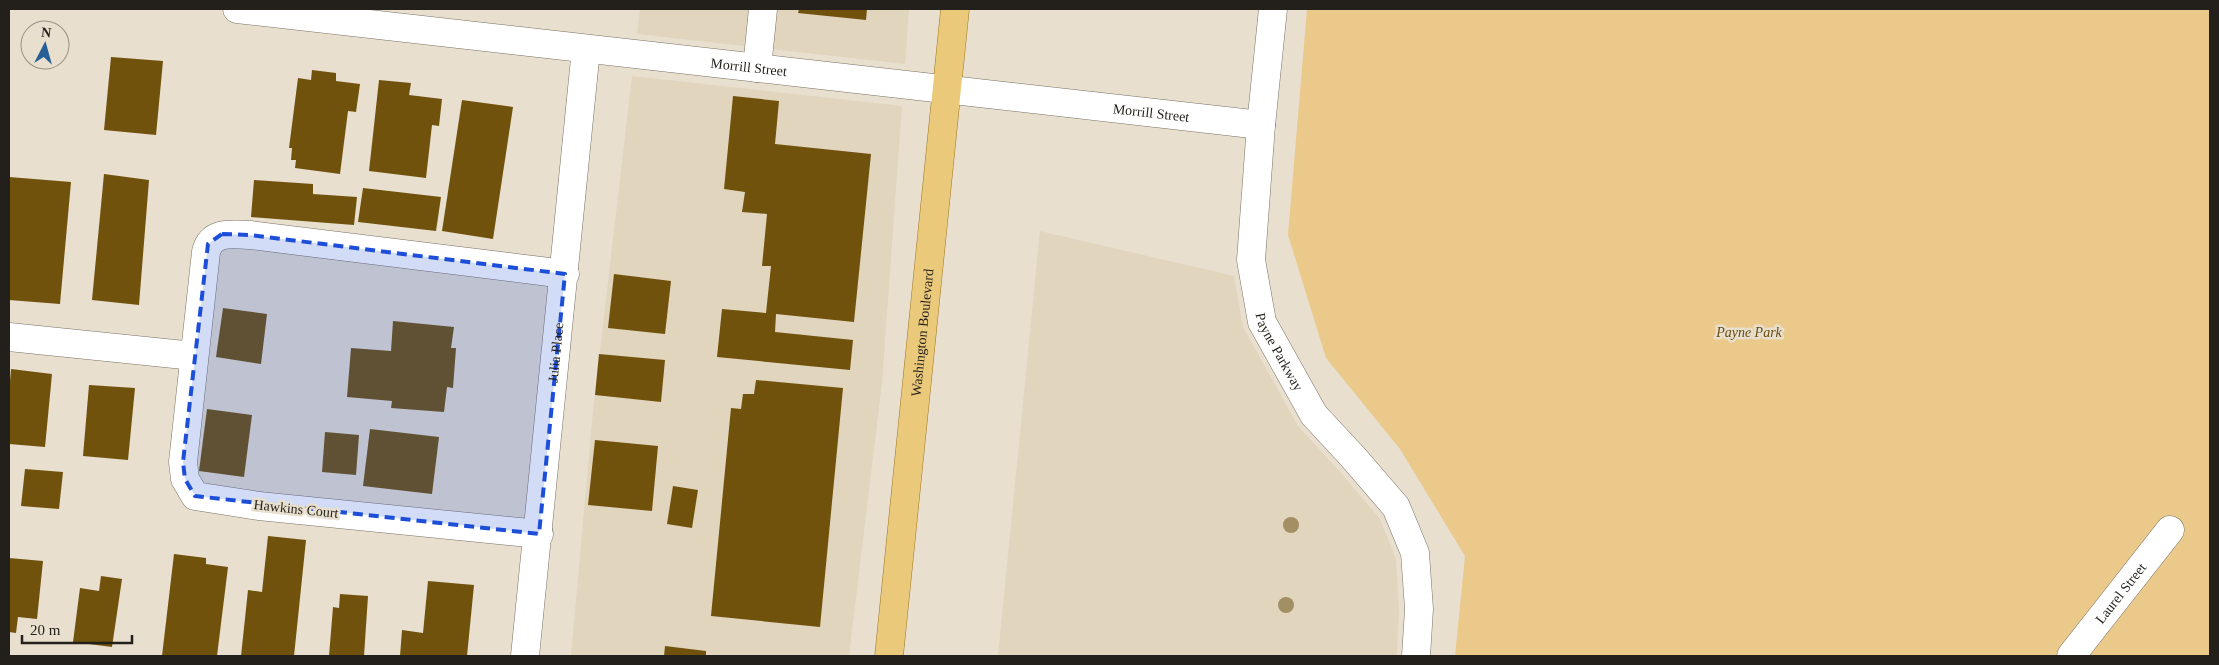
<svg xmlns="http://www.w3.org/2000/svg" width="2219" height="665" font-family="Georgia,serif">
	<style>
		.built { fill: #e2d5be }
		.green { fill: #eac98b }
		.building { fill: #71520c }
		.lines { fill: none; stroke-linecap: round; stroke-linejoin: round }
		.minor-casing { stroke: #797163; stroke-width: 29 }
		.major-casing { stroke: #9d761f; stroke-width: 29 }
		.minor { stroke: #fff; stroke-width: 28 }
		.major { stroke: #ebc97a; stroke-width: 28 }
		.tree { fill: #a38f64 }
		.marked { fill: #1d4ed8; fill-opacity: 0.2; stroke: #1d4ed8; stroke-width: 4; stroke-dasharray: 10 6; stroke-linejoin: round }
		.labels { text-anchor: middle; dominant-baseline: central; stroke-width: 5; stroke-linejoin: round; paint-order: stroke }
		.street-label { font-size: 14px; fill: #231f1a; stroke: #e8dfcf }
		.park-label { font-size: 14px; font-style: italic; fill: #6a4d0c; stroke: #e8dfcf }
	</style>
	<rect width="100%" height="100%" fill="#e8dfcf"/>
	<g class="built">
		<polygon points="640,9 909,9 905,64 637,34"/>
		<polygon points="632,76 902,106 882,383 849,656 571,656 593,411"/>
		<polygon points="1040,231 1234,276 1243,327 1298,426 1340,472 1380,519 1396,559 1399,610 1397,656 998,656"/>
	</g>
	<polygon class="green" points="1307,9 2210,9 2210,656 1455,656 1465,556 1400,449 1326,358 1288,235"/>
	<g class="building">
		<polygon points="799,9 867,9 866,20 798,13"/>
		<polygon points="111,57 163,61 156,135 104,130"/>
		<polygon points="312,70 336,73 336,81 360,84 356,112 348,111 340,174 295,168 296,160 291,160 292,148 289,148 298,78 311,80"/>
		<polygon points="379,80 411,83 409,95 442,99 439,126 432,125 426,178 369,171"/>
		<polygon points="733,96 779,101 775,144 871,154 854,322 776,314 775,332 853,340 850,370 717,357 722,309 766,313 771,266 762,266 767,214 742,212 745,192 724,189"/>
		<polygon points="462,100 513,107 493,239 442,231"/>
		<polygon points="104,174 149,180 139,305 92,300"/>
		<polygon points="9,177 71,182 60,304 9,300"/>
		<polygon points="254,180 313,184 313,194 357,197 354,225 251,217"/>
		<polygon points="363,188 441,197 436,231 358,222"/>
		<polygon points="614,274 671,281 665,334 608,328"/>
		<polygon points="223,308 267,314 261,364 216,357"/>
		<polygon points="393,321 454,327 451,348 456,348 453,388 447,387 444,412 391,408 392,401 347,397 351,348 391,351"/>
		<polygon points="599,354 665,360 661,402 595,395"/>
		<polygon points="11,369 52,374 45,447 9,444 9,394"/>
		<polygon points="756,380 843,388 820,627 711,616 731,408 741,409 743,394 754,394"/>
		<polygon points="89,385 135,388 128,460 83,456"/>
		<polygon points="207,409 252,415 244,477 199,471"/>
		<polygon points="370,429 439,437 432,494 363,486"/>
		<polygon points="325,432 359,435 356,475 322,472"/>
		<polygon points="595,440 658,446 652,511 588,505"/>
		<polygon points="25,469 63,472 59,509 21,506"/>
		<polygon points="673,486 698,490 692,528 667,524"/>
		<polygon points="268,536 306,540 294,656 241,656 248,590 262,592"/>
		<polygon points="174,554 206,558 206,564 228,567 217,656 162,656"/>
		<polygon points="9,558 43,561 37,619 18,617 16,633 9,632"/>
		<polygon points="101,576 122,579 112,647 73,642 80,588 99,591"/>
		<polygon points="428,581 474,585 467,656 400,656 402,630 423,633"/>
		<polygon points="340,594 368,596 364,656 329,656 333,607 339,608"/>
		<polygon points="665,646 706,651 706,656 664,656"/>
	</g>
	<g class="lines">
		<g class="minor-casing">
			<g id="minor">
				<path id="s1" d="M237 9 1261 125"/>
				<path id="s2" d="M1273 9 1261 125 1251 260 1262 322 1314 415 1353 457 1396 507 1415 553 1419 609 1416 656"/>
				<polyline points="757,68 763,9"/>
				<polyline points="9,337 194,356"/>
				<path d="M539 534 259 506 195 496 185 479 183 462 206 252C211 231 231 234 250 235L565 274"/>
				<path id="s3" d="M525 656 586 49"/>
				<path id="s4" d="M2071 656 2170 530"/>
			</g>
		</g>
		<g class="major-casing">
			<g id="major">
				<path id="s5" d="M889 656 955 9"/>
			</g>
		</g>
		<use href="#minor" class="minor"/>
		<use href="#major" class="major"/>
	</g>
	<g class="tree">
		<circle cx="1291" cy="525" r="8"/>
		<circle cx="1286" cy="605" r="8"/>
	</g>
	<path class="marked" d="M222 234 250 235 565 274 539 534 195 496 185 479 183 462 208 244Z"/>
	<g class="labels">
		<g class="street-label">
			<text stroke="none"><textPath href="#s1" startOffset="515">Morrill Street</textPath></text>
			<text stroke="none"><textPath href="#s1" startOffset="920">Morrill Street</textPath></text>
			<text stroke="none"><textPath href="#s5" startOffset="325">Washington Boulevard</textPath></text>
			<text stroke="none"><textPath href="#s2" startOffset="349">Payne Parkway</textPath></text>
			<text stroke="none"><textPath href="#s3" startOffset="305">Julia Place</textPath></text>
			<text transform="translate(296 509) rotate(6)">Hawkins Court</text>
			<text stroke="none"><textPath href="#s4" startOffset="80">Laurel Street</textPath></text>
		</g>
		<g class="park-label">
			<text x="1749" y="332">Payne Park</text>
		</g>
	</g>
	<rect width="2219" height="665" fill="none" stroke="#231f1a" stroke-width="20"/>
	<g transform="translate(45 45) rotate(6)"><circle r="24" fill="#e8dfcf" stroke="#999287"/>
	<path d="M0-4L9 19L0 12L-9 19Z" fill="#275e96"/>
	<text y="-8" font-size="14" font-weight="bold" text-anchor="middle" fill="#231f1a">N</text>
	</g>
	<path d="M22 635v8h110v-8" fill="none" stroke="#231f1a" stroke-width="2.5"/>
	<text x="30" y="635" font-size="15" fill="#231f1a" stroke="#e8dfcf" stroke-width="4" paint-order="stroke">20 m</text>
</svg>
